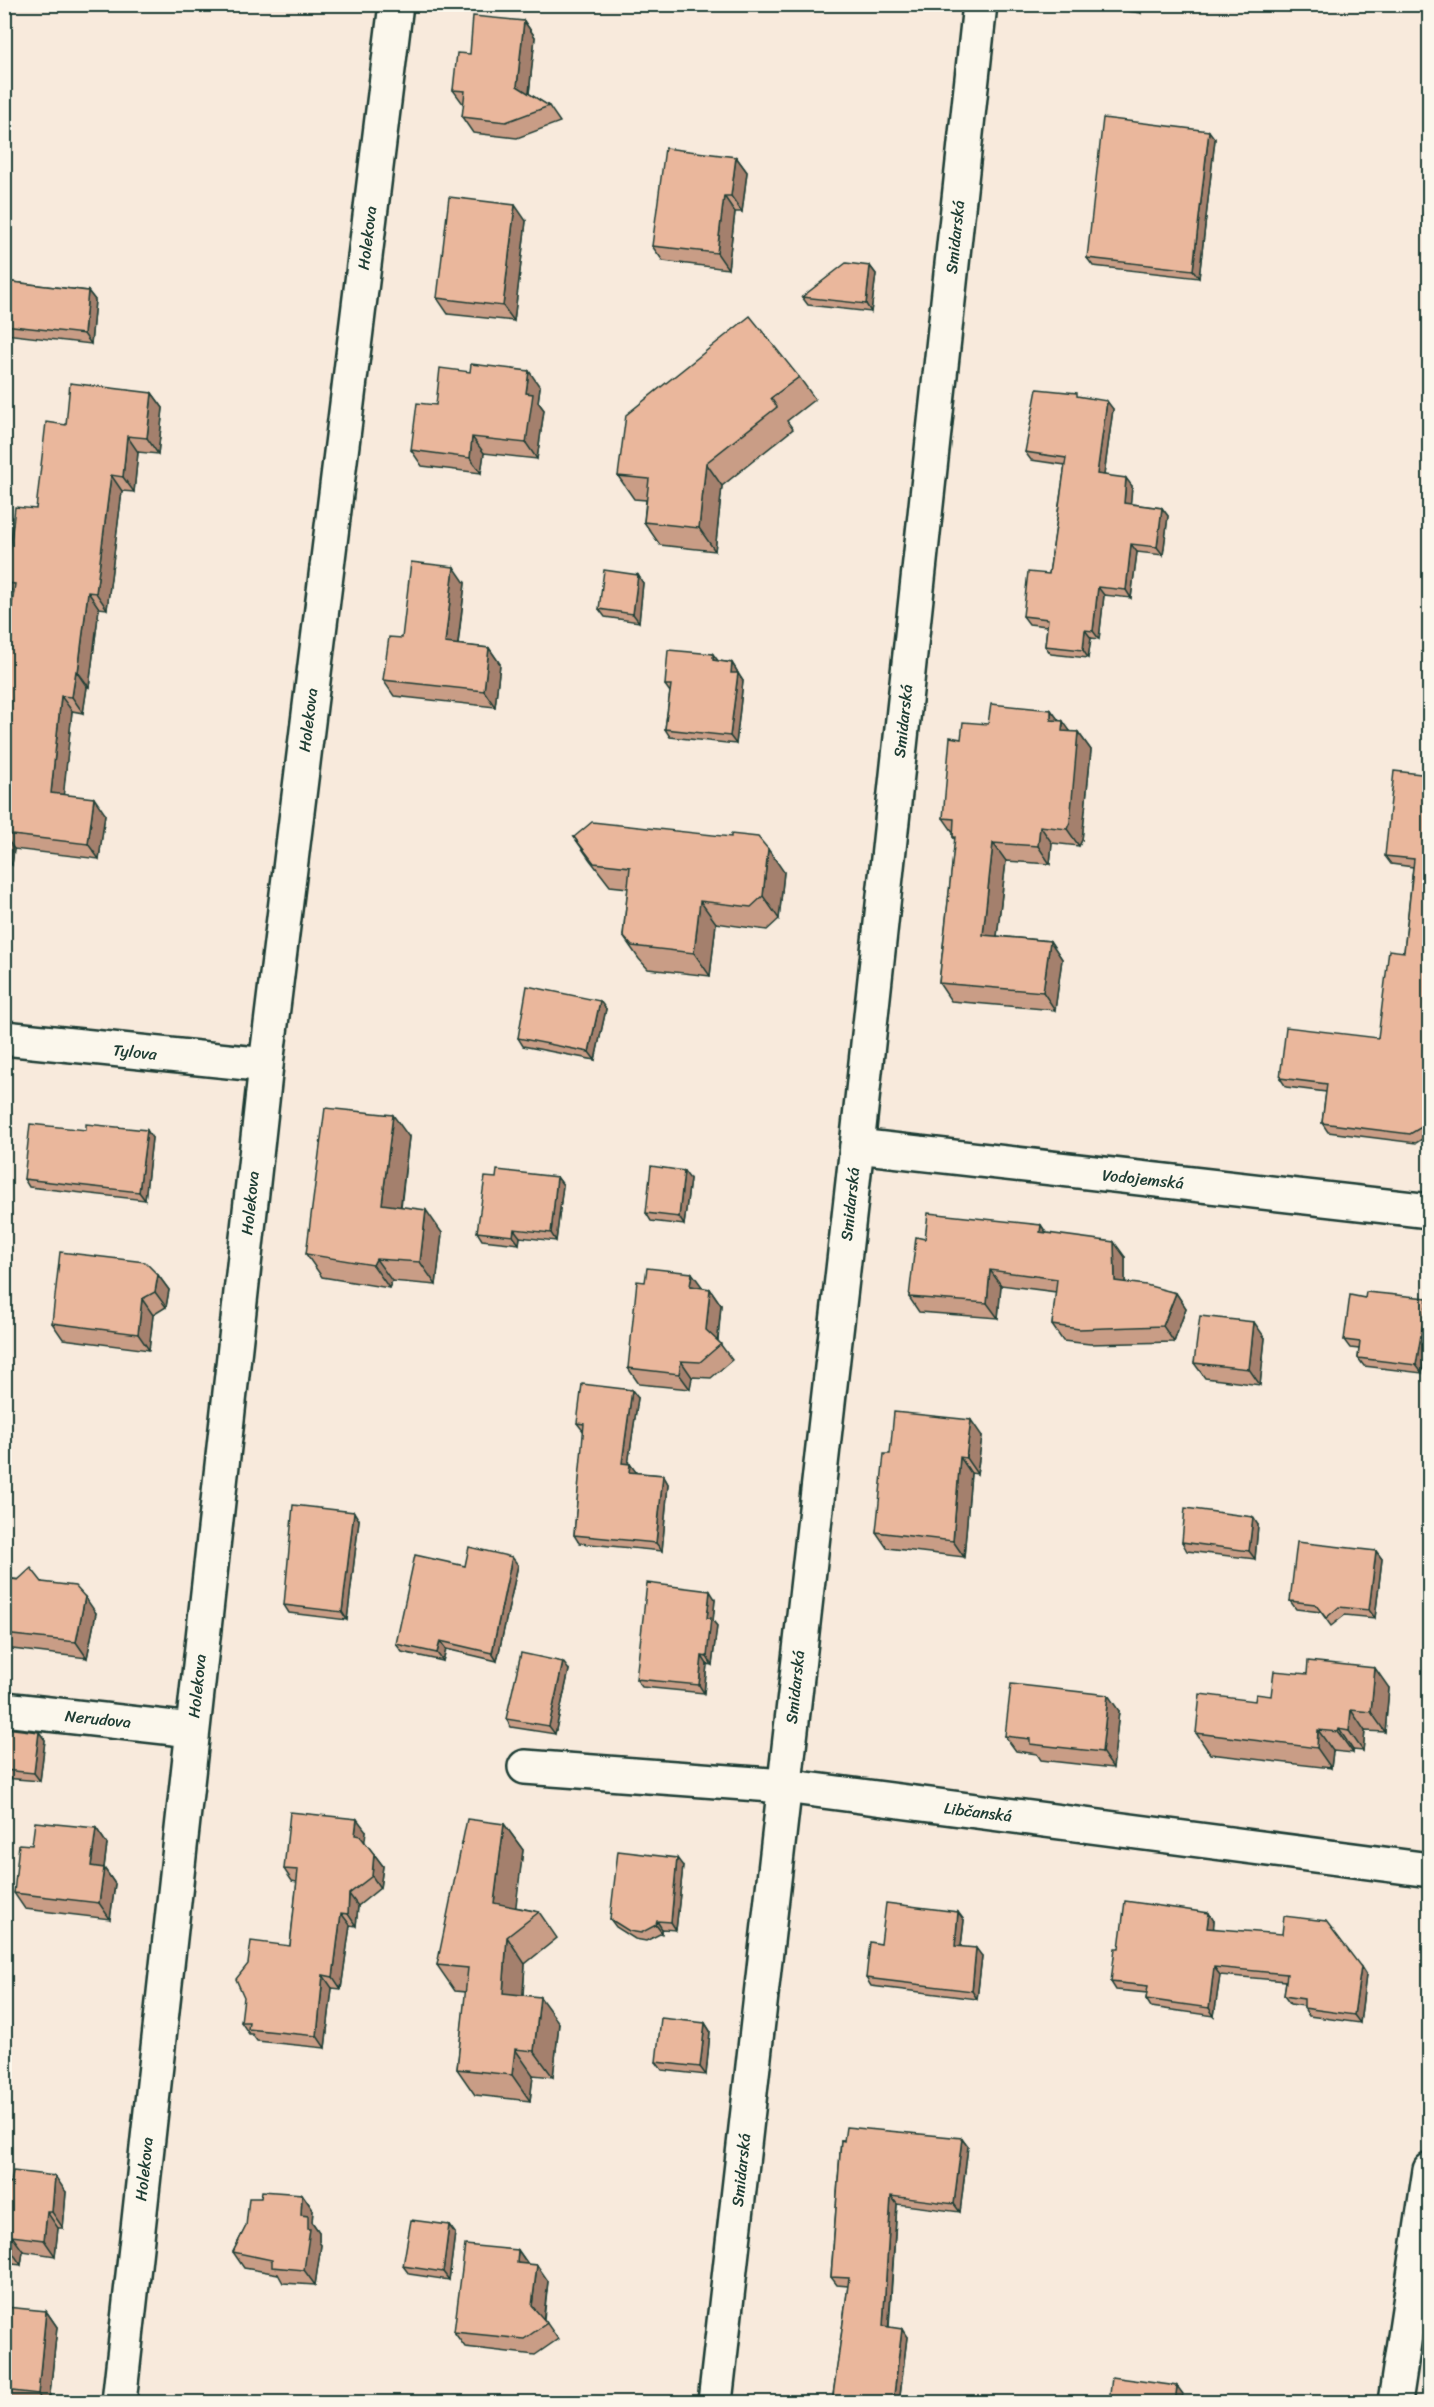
<svg xmlns="http://www.w3.org/2000/svg" width="1434" height="2407" font-family="Sriracha,sans-serif">
	<style>
		.lines { fill: none; stroke-linecap: round; stroke-linejoin: round }
		.minor-casing { stroke: #1f3d34; stroke-width: 38 }
		.minor { stroke: #fbf7ec; stroke-width: 33 }
		.wall { fill: #c99d86; stroke: #1f3d34; stroke-width: 1.5 }
		.shaded-wall { fill: #a4806d; stroke: #1f3d34; stroke-width: 1.5 }
		.building { fill: #eab79c; stroke: #1f3d34; stroke-width: 1.5 }
		.labels { text-anchor: middle; dominant-baseline: central; stroke-width: 4.5; stroke-linejoin: round; paint-order: stroke }
		.street-label { font-size: 16px; fill: #1f3d34; stroke: #fbf7ec }
	</style>
	<rect width="100%" height="100%" fill="#f8eadc"/>
	<filter id="ink" filterUnits="userSpaceOnUse"><feTurbulence type="fractalNoise" baseFrequency=".0167" numOctaves="2"/><feDisplacementMap in="SourceGraphic" scale="12" xChannelSelector="R" yChannelSelector="G"/><feConvolveMatrix kernelMatrix="1 2 1 2 8 2 1 2 1" color-interpolation-filters="sRGB"/></filter>
	<g filter="url(#ink)">
		<g class="lines">
			<g class="minor-casing">
				<g id="minor">
					<polyline points="4,1038 266,1065"/>
					<polyline points="857,1146 1430,1211"/>
					<polyline points="4,1709 192,1730"/>
					<polyline points="525,1767 784,1786 1430,1870"/>
					<polyline points="119,2402 266,1065 396,4"/>
					<polyline points="715,2402 857,1146 980,4"/>
					<polyline points="1395,2402 1430,2170"/>
				</g>
			</g>
			<use href="#minor" class="minor"/>
		</g>
		<g class="wall">
			<polygon points="1072,4 1142,4 1141,13"/>
			<polygon points="524,21 535,37 529,94 549,106 560,122 517,138 473,133 462,117 464,105 453,90 470,54"/>
			<polygon points="1215,139 1199,278 1093,266 1087,258"/>
			<polygon points="736,157 747,172 742,212 735,212 728,269 663,261 652,246"/>
			<polygon points="526,221 514,321 448,314 437,298"/>
			<polygon points="870,266 876,274 871,312 808,305 802,297"/>
			<polygon points="4,281 88,291 95,300 91,344 5,334 4,337"/>
			<polygon points="799,377 815,399 787,421 793,429 722,486 715,551 660,545 644,522 646,500 634,499 618,476"/>
			<polygon points="540,387 538,402 544,410 537,459 484,453 481,473 422,466 411,450 436,405"/>
			<polygon points="152,393 163,408 158,454 138,452 134,492 122,491 107,609 99,608 89,687 87,687 83,713 72,711 63,795 105,814 99,859 14,849 12,865 4,864 4,660 14,594 6,583 36,509 66,425"/>
			<polygon points="1080,397 1113,409 1104,475 1132,486 1130,504 1162,508 1168,516 1163,555 1137,552 1131,598 1104,595 1099,639 1091,638 1088,658 1051,654 1045,646 1047,626 1029,624 1023,616 1049,574 1065,465 1031,460 1025,452"/>
			<polygon points="1430,479 1430,530 1424,521"/>
			<polygon points="638,575 643,583 639,622 605,617 599,609"/>
			<polygon points="465,583 458,645 489,648 500,664 495,707 394,696 383,680 402,638"/>
			<polygon points="718,661 732,663 737,671 737,673 743,681 736,744 670,737 665,729 670,692 665,685"/>
			<polygon points="1051,710 1059,721 1071,732 1078,732 1091,750 1082,840 1079,846 1052,843 1050,864 1006,861 997,936 1050,941 1062,959 1055,1010 951,1001 939,983 955,840 953,837 953,832 943,818 988,724"/>
			<polygon points="1430,775 1430,1134 1416,1143 1328,1132 1322,1123 1326,1092 1286,1087 1280,1078 1378,1038 1404,952 1413,867 1391,864 1385,856"/>
			<polygon points="574,837 784,872 779,919 767,930 716,923 710,976 648,969 639,959 623,936 628,888 610,886 590,860"/>
			<polygon points="606,1009 595,1060 523,1046 518,1038"/>
			<polygon points="409,1137 401,1207 442,1233 436,1285 392,1281 389,1288 322,1277 306,1254"/>
			<polygon points="152,1138 145,1200 29,1187 24,1179"/>
			<polygon points="557,1177 563,1185 556,1241 520,1237 519,1244 482,1240 477,1232"/>
			<polygon points="690,1179 684,1225 651,1221 646,1213"/>
			<polygon points="1041,1225 1046,1233 1125,1257 1125,1282 1176,1293 1186,1308 1174,1342 1090,1344 1063,1341 1052,1325 1056,1292 1001,1285 998,1318 919,1312 909,1297 925,1239"/>
			<polygon points="158,1275 169,1290 166,1307 153,1315 149,1350 63,1339 52,1323"/>
			<polygon points="702,1288 710,1289 721,1305 718,1341 732,1360 711,1378 692,1377 690,1389 639,1384 628,1368"/>
			<polygon points="1365,1298 1427,1298 1430,1303 1430,1323 1422,1373 1364,1366 1358,1358 1359,1349 1350,1348 1344,1340"/>
			<polygon points="1265,1338 1260,1385 1205,1378 1194,1363"/>
			<polygon points="638,1398 628,1464 630,1464 636,1473 663,1475 668,1484 662,1551 579,1543 574,1535 584,1432 577,1423"/>
			<polygon points="982,1436 977,1474 971,1473 964,1557 887,1548 876,1532 890,1454"/>
			<polygon points="359,1520 347,1620 289,1613 284,1605"/>
			<polygon points="1258,1525 1255,1559 1187,1551 1182,1542"/>
			<polygon points="1376,1551 1382,1559 1375,1618 1345,1615 1331,1626 1321,1612 1296,1609 1290,1601"/>
			<polygon points="518,1565 497,1661 446,1649 443,1661 402,1652 396,1644 465,1566"/>
			<polygon points="4,1578 42,1582 96,1613 87,1658 4,1648"/>
			<polygon points="715,1599 713,1621 717,1626 712,1665 707,1664 704,1693 642,1687 636,1679"/>
			<polygon points="569,1670 555,1734 511,1727 506,1719"/>
			<polygon points="1389,1688 1385,1732 1365,1731 1363,1751 1353,1750 1353,1753 1333,1751 1331,1768 1210,1754 1196,1733 1255,1701 1271,1696"/>
			<polygon points="1119,1711 1113,1768 1041,1760 1037,1754 1016,1751 1005,1736"/>
			<polygon points="5,1728 39,1732 45,1740 40,1781 4,1778"/>
			<polygon points="504,1824 523,1850 515,1907 539,1912 557,1938 525,1964 523,1995 559,2023 553,2077 533,2075 530,2101 475,2095 457,2069 466,1992 455,1991 437,1965"/>
			<polygon points="96,1828 107,1844 104,1868 115,1884 110,1919 25,1909 14,1893 32,1845"/>
			<polygon points="366,1831 364,1841 383,1866 380,1888 358,1906 356,1926 350,1925 341,1989 332,1988 325,2048 257,2041 252,2034 249,2034 241,2022 290,1946 297,1882 292,1881 284,1869"/>
			<polygon points="683,1866 676,1930 662,1929 662,1933 646,1941 635,1939 616,1927 610,1919"/>
			<polygon points="964,1920 961,1947 982,1956 977,1999 871,1986 866,1978 881,1944"/>
			<polygon points="1214,1921 1213,1928 1366,1975 1360,2023 1309,2016 1304,2008 1304,2006 1290,2004 1284,1996 1286,1981 1220,1975 1214,2016 1151,2007 1146,1999 1147,1993 1116,1990 1111,1982 1119,1948"/>
			<polygon points="705,2023 710,2031 706,2075 662,2070 656,2062"/>
			<polygon points="962,2138 968,2146 960,2212 897,2204 889,2327 907,2337 899,2403 832,2403 848,2286 837,2285 831,2277 841,2140"/>
			<polygon points="4,2182 66,2192 63,2228 58,2228 55,2256 23,2251 21,2265 4,2263"/>
			<polygon points="302,2194 313,2210 312,2222 319,2232 319,2242 321,2245 315,2285 283,2283 278,2274 244,2268 233,2252 261,2198"/>
			<polygon points="449,2225 455,2233 449,2280 409,2274 403,2266"/>
			<polygon points="518,2250 528,2264 548,2281 544,2319 558,2339 535,2355 465,2347 454,2332"/>
			<polygon points="46,2311 57,2327 49,2403 6,2403 4,2400 4,2320"/>
		</g>
		<g class="shaded-wall">
			<polygon points="1142,4 1141,13 1135,5"/>
			<polygon points="524,21 535,37 528,102 517,86"/>
			<polygon points="1209,131 1215,139 1199,278 1193,270"/>
			<polygon points="736,157 747,172 742,212 731,196"/>
			<polygon points="724,196 735,212 728,269 717,253"/>
			<polygon points="515,205 526,221 514,321 503,306"/>
			<polygon points="870,266 876,274 871,312 866,304"/>
			<polygon points="88,291 95,300 91,344 84,334"/>
			<polygon points="529,371 540,387 538,402 544,410 537,459 526,443 526,393"/>
			<polygon points="152,393 163,408 158,454 147,438"/>
			<polygon points="1107,401 1113,409 1103,482 1097,474"/>
			<polygon points="127,436 138,452 134,492 123,477"/>
			<polygon points="472,437 484,453 481,473 470,458"/>
			<polygon points="706,463 722,486 715,551 699,528"/>
			<polygon points="111,475 122,491 107,609 96,593"/>
			<polygon points="1126,478 1132,486 1130,511 1124,503"/>
			<polygon points="1162,508 1168,516 1163,555 1157,547"/>
			<polygon points="1131,544 1137,552 1131,598 1126,590"/>
			<polygon points="454,567 465,583 456,659 445,643"/>
			<polygon points="638,575 643,583 639,622 633,614"/>
			<polygon points="1098,587 1104,595 1099,639 1093,631"/>
			<polygon points="88,592 99,608 89,687 78,672"/>
			<polygon points="1085,630 1091,638 1088,658 1083,650"/>
			<polygon points="489,648 500,664 495,707 484,691"/>
			<polygon points="713,654 719,662 713,660"/>
			<polygon points="732,663 737,671 737,681 731,673"/>
			<polygon points="76,671 87,687 83,713 72,697"/>
			<polygon points="738,673 743,681 736,744 730,736"/>
			<polygon points="61,696 72,711 62,809 51,793"/>
			<polygon points="1051,710 1063,726 1063,721 1075,738 1074,748 1051,720"/>
			<polygon points="1078,732 1091,750 1082,840 1079,846 1067,829"/>
			<polygon points="94,798 105,814 99,859 88,844"/>
			<polygon points="1040,826 1052,843 1050,864 1038,846"/>
			<polygon points="4,835 14,849 12,865 4,854"/>
			<polygon points="993,843 1006,861 995,952 983,935"/>
			<polygon points="768,849 784,872 779,919 763,896"/>
			<polygon points="700,901 716,923 710,976 694,953"/>
			<polygon points="1050,941 1062,959 1055,1010 1043,992"/>
			<polygon points="600,1001 606,1009 595,1060 589,1052"/>
			<polygon points="393,1115 409,1137 398,1227 382,1204"/>
			<polygon points="147,1130 152,1138 145,1200 139,1192"/>
			<polygon points="684,1171 690,1179 684,1225 679,1217"/>
			<polygon points="557,1177 563,1185 556,1241 551,1233"/>
			<polygon points="426,1210 442,1233 436,1285 420,1262"/>
			<polygon points="1041,1225 1051,1240 1040,1232"/>
			<polygon points="514,1229 520,1237 519,1244 513,1236"/>
			<polygon points="1114,1242 1125,1257 1125,1297 1115,1281"/>
			<polygon points="376,1259 392,1281 389,1288 373,1265"/>
			<polygon points="990,1270 1001,1285 998,1318 987,1303"/>
			<polygon points="692,1273 703,1288 690,1286"/>
			<polygon points="158,1275 169,1290 166,1307 155,1292"/>
			<polygon points="710,1289 721,1305 717,1346 706,1330"/>
			<polygon points="1176,1293 1186,1308 1174,1342 1163,1326"/>
			<polygon points="1427,1298 1430,1303 1430,1323 1422,1373 1416,1365"/>
			<polygon points="142,1299 153,1315 149,1350 138,1334"/>
			<polygon points="1254,1322 1265,1338 1260,1385 1249,1369"/>
			<polygon points="681,1361 692,1377 690,1389 679,1374"/>
			<polygon points="632,1390 638,1398 627,1471 622,1463"/>
			<polygon points="971,1420 982,1436 977,1474 966,1458"/>
			<polygon points="960,1457 971,1473 964,1557 953,1541"/>
			<polygon points="630,1464 636,1472 635,1480 629,1472"/>
			<polygon points="663,1475 668,1484 662,1551 656,1543"/>
			<polygon points="354,1512 359,1520 347,1620 342,1612"/>
			<polygon points="1253,1517 1258,1525 1255,1559 1249,1551"/>
			<polygon points="1376,1551 1382,1559 1375,1618 1369,1610"/>
			<polygon points="512,1557 518,1565 497,1661 492,1653"/>
			<polygon points="710,1591 715,1599 713,1621 717,1626 712,1665 707,1657 707,1618"/>
			<polygon points="85,1597 96,1613 87,1658 76,1642"/>
			<polygon points="440,1641 446,1649 443,1661 437,1653"/>
			<polygon points="702,1656 707,1664 704,1693 699,1685"/>
			<polygon points="563,1662 569,1670 555,1734 549,1726"/>
			<polygon points="1375,1668 1389,1688 1385,1732 1371,1712"/>
			<polygon points="1108,1695 1119,1711 1113,1768 1102,1752"/>
			<polygon points="1351,1710 1365,1731 1363,1751 1349,1731"/>
			<polygon points="1339,1729 1353,1750 1353,1753 1338,1732"/>
			<polygon points="1318,1730 1333,1751 1331,1768 1317,1748"/>
			<polygon points="39,1732 45,1740 40,1781 34,1773"/>
			<polygon points="357,1819 366,1831 364,1848 355,1835"/>
			<polygon points="504,1824 523,1850 513,1929 494,1903"/>
			<polygon points="96,1828 107,1844 102,1882 91,1866"/>
			<polygon points="374,1854 383,1866 380,1888 372,1876"/>
			<polygon points="677,1858 683,1866 676,1930 671,1922"/>
			<polygon points="104,1868 115,1884 110,1919 99,1903"/>
			<polygon points="349,1894 358,1906 356,1926 348,1914"/>
			<polygon points="958,1912 964,1920 960,1954 955,1946"/>
			<polygon points="341,1913 350,1925 341,1989 333,1977"/>
			<polygon points="1209,1913 1214,1921 1213,1936 1207,1928"/>
			<polygon points="657,1921 662,1929 662,1933 656,1925"/>
			<polygon points="507,1937 525,1964 521,2019 503,1993"/>
			<polygon points="976,1948 982,1956 977,1999 972,1991"/>
			<polygon points="1214,1967 1220,1975 1214,2016 1209,2008"/>
			<polygon points="1361,1967 1366,1975 1360,2023 1354,2015"/>
			<polygon points="323,1975 332,1988 325,2048 317,2036"/>
			<polygon points="540,1997 559,2023 553,2077 534,2051"/>
			<polygon points="705,2023 710,2031 706,2075 700,2067"/>
			<polygon points="515,2049 533,2075 530,2101 512,2075"/>
			<polygon points="962,2138 968,2146 960,2212 954,2204"/>
			<polygon points="55,2176 66,2192 63,2228 52,2212"/>
			<polygon points="302,2194 313,2210 312,2222 319,2232 319,2242 321,2245 315,2285 304,2270 301,2215"/>
			<polygon points="891,2196 897,2204 888,2334 883,2326"/>
			<polygon points="47,2212 58,2228 55,2256 44,2240"/>
			<polygon points="449,2225 455,2233 449,2280 443,2272"/>
			<polygon points="12,2236 23,2251 21,2265 10,2249"/>
			<polygon points="518,2250 529,2266 517,2263"/>
			<polygon points="537,2265 548,2281 543,2322 532,2306"/>
			<polygon points="46,2311 57,2327 49,2403 43,2403 38,2394"/>
			<polygon points="902,2329 907,2337 899,2403 893,2403"/>
			<polygon points="1177,2386 1183,2394 1181,2403 1175,2403"/>
		</g>
		<g class="building">
			<polygon points="473,16 524,21 517,86 549,106 506,122 462,117 465,91 453,90 457,53 470,54"/>
			<polygon points="1103,118 1209,131 1193,270 1087,258"/>
			<polygon points="665,148 736,157 731,196 724,196 717,253 652,246"/>
			<polygon points="449,197 515,205 503,306 437,298"/>
			<polygon points="846,263 870,266 866,304 802,297"/>
			<polygon points="4,281 88,291 84,334 4,325"/>
			<polygon points="750,316 799,377 771,398 777,407 706,463 699,528 644,522 649,479 618,476 626,415"/>
			<polygon points="471,364 529,371 526,393 533,394 526,443 472,437 470,458 411,450 417,403 436,405 440,368 470,372"/>
			<polygon points="70,383 152,393 147,438 127,436 123,477 111,475 96,593 88,592 78,672 76,671 72,697 61,696 51,793 94,798 88,844 4,834 4,660 15,584 6,583 15,507 36,509 46,422 66,425"/>
			<polygon points="1037,389 1077,393 1077,396 1107,401 1097,474 1126,478 1124,503 1162,508 1157,547 1131,544 1126,590 1098,587 1093,631 1085,630 1083,650 1045,646 1048,619 1023,616 1028,572 1049,574 1066,458 1025,452"/>
			<polygon points="1428,478 1430,479 1430,522 1424,521"/>
			<polygon points="411,562 454,567 445,643 489,648 484,691 383,680 389,637 402,638"/>
			<polygon points="604,570 638,575 633,614 599,609"/>
			<polygon points="668,650 713,654 713,660 732,663 731,673 738,673 730,736 665,729 671,685 665,685"/>
			<polygon points="991,704 1051,710 1051,720 1063,721 1062,731 1078,732 1070,822 1067,829 1040,826 1038,846 993,843 983,935 1050,941 1043,992 939,983 955,837 953,837 954,819 943,818 950,737 961,739 963,722 988,724"/>
			<polygon points="1394,771 1430,775 1430,1122 1410,1134 1322,1123 1327,1084 1280,1078 1286,1027 1378,1038 1389,950 1404,952 1414,859 1385,856"/>
			<polygon points="592,822 731,837 731,834 758,837 768,849 763,896 751,907 700,901 694,953 632,946 623,936 630,867 594,863 574,837"/>
			<polygon points="527,986 600,1001 589,1052 518,1038"/>
			<polygon points="325,1108 393,1115 382,1204 426,1210 420,1262 376,1259 373,1265 306,1254"/>
			<polygon points="30,1124 86,1130 86,1124 147,1130 139,1192 24,1179"/>
			<polygon points="651,1166 684,1171 679,1217 646,1213"/>
			<polygon points="497,1170 557,1177 551,1233 514,1229 513,1236 477,1232 485,1177 496,1178"/>
			<polygon points="928,1213 1041,1225 1040,1232 1114,1242 1115,1281 1146,1285 1176,1293 1163,1326 1079,1329 1052,1325 1057,1279 990,1270 987,1303 909,1297 916,1237 925,1239"/>
			<polygon points="60,1252 145,1262 158,1275 155,1292 142,1299 138,1334 52,1323"/>
			<polygon points="647,1268 692,1273 690,1286 710,1289 706,1330 721,1344 700,1362 681,1361 679,1374 628,1368 637,1281 645,1282"/>
			<polygon points="1366,1292 1427,1298 1416,1365 1358,1358 1360,1342 1344,1340 1350,1295 1365,1298"/>
			<polygon points="1200,1316 1254,1322 1249,1369 1194,1363"/>
			<polygon points="582,1384 632,1390 622,1463 630,1464 629,1472 663,1475 656,1543 574,1535 584,1424 577,1423"/>
			<polygon points="894,1412 971,1420 966,1458 960,1457 953,1541 876,1532 884,1454 890,1454"/>
			<polygon points="293,1505 354,1512 342,1612 284,1605"/>
			<polygon points="1185,1508 1253,1517 1249,1551 1182,1542"/>
			<polygon points="1297,1542 1376,1551 1369,1610 1339,1607 1326,1618 1315,1604 1290,1601"/>
			<polygon points="469,1547 512,1557 492,1653 440,1641 437,1653 396,1644 415,1555 465,1566"/>
			<polygon points="31,1568 42,1582 75,1586 85,1597 76,1642 4,1634 4,1578 18,1580"/>
			<polygon points="647,1583 710,1591 707,1618 711,1618 707,1657 702,1656 699,1685 636,1679"/>
			<polygon points="521,1653 563,1662 549,1726 506,1719"/>
			<polygon points="1308,1661 1375,1668 1371,1712 1351,1710 1349,1731 1339,1729 1338,1732 1318,1730 1317,1748 1196,1733 1200,1694 1255,1701 1256,1694 1271,1696 1274,1671 1307,1674"/>
			<polygon points="1011,1684 1108,1695 1102,1752 1030,1744 1030,1739 1005,1736"/>
			<polygon points="5,1728 39,1732 34,1773 4,1770"/>
			<polygon points="290,1812 357,1819 355,1835 360,1836 374,1854 372,1876 349,1894 348,1914 341,1913 333,1977 323,1975 317,2036 248,2029 249,2022 241,2022 244,1997 236,1979 248,1964 251,1941 290,1946 298,1870 284,1869"/>
			<polygon points="467,1819 504,1824 494,1903 539,1912 507,1937 503,1993 540,1997 534,2051 515,2049 512,2075 457,2069 468,1968 437,1965"/>
			<polygon points="35,1822 96,1828 91,1866 104,1868 99,1903 14,1893 19,1844 32,1845"/>
			<polygon points="618,1851 677,1858 671,1922 657,1921 656,1925 641,1933 629,1931 610,1919"/>
			<polygon points="1125,1901 1209,1913 1207,1928 1282,1934 1284,1916 1326,1921 1361,1967 1354,2015 1304,2008 1304,1999 1284,1996 1287,1974 1214,1967 1209,2008 1146,1999 1148,1986 1111,1982 1115,1948 1119,1948"/>
			<polygon points="886,1903 958,1912 955,1946 976,1948 972,1991 866,1978 870,1942 881,1944"/>
			<polygon points="661,2018 705,2023 700,2067 656,2062"/>
			<polygon points="846,2127 962,2138 954,2204 891,2196 883,2326 902,2329 893,2403 832,2403 849,2278 831,2277 841,2140 844,2141"/>
			<polygon points="13,2171 55,2176 52,2212 47,2212 44,2240 12,2236 10,2249 4,2248 4,2182 11,2183"/>
			<polygon points="262,2191 302,2194 301,2215 308,2216 308,2229 310,2229 304,2270 272,2267 272,2260 233,2252 246,2226 249,2198 261,2198"/>
			<polygon points="411,2220 449,2225 443,2272 403,2266"/>
			<polygon points="465,2245 518,2250 517,2263 537,2265 532,2306 547,2323 524,2339 454,2332"/>
			<polygon points="6,2307 46,2311 38,2394 4,2390 4,2320"/>
			<polygon points="1112,2377 1177,2386 1175,2403 1109,2403"/>
		</g>
	</g>
	<g class="labels">
		<g class="street-label">
			<text transform="translate(955 237) rotate(-84)">Smidarská</text>
			<text transform="translate(367 238) rotate(-83)">Holekova</text>
			<text transform="translate(308 720) rotate(-83)">Holekova</text>
			<text transform="translate(903 721) rotate(-84)">Smidarská</text>
			<text transform="translate(135 1052) rotate(6)">Tylova</text>
			<text transform="translate(1143 1179) rotate(6)">Vodojemská</text>
			<text transform="translate(250 1203) rotate(-84)">Holekova</text>
			<text transform="translate(850 1204) rotate(-84)">Smidarská</text>
			<text transform="translate(197 1686) rotate(-84)">Holekova</text>
			<text transform="translate(795 1687) rotate(-84)">Smidarská</text>
			<text transform="translate(98 1719) rotate(6)">Nerudova</text>
			<text transform="translate(978 1812) rotate(7)">Libčanská</text>
			<text transform="translate(144 2169) rotate(-84)">Holekova</text>
			<text transform="translate(741 2170) rotate(-84)">Smidarská</text>
		</g>
	</g>
	<rect width="1434" height="2407" fill="none" stroke="#fbf7ec" stroke-width="24"/>
	<rect x="12" y="12" width="1410" height="2383" fill="none" stroke="#1f3d34" stroke-width="2" filter="url(#ink)"/>
</svg>
